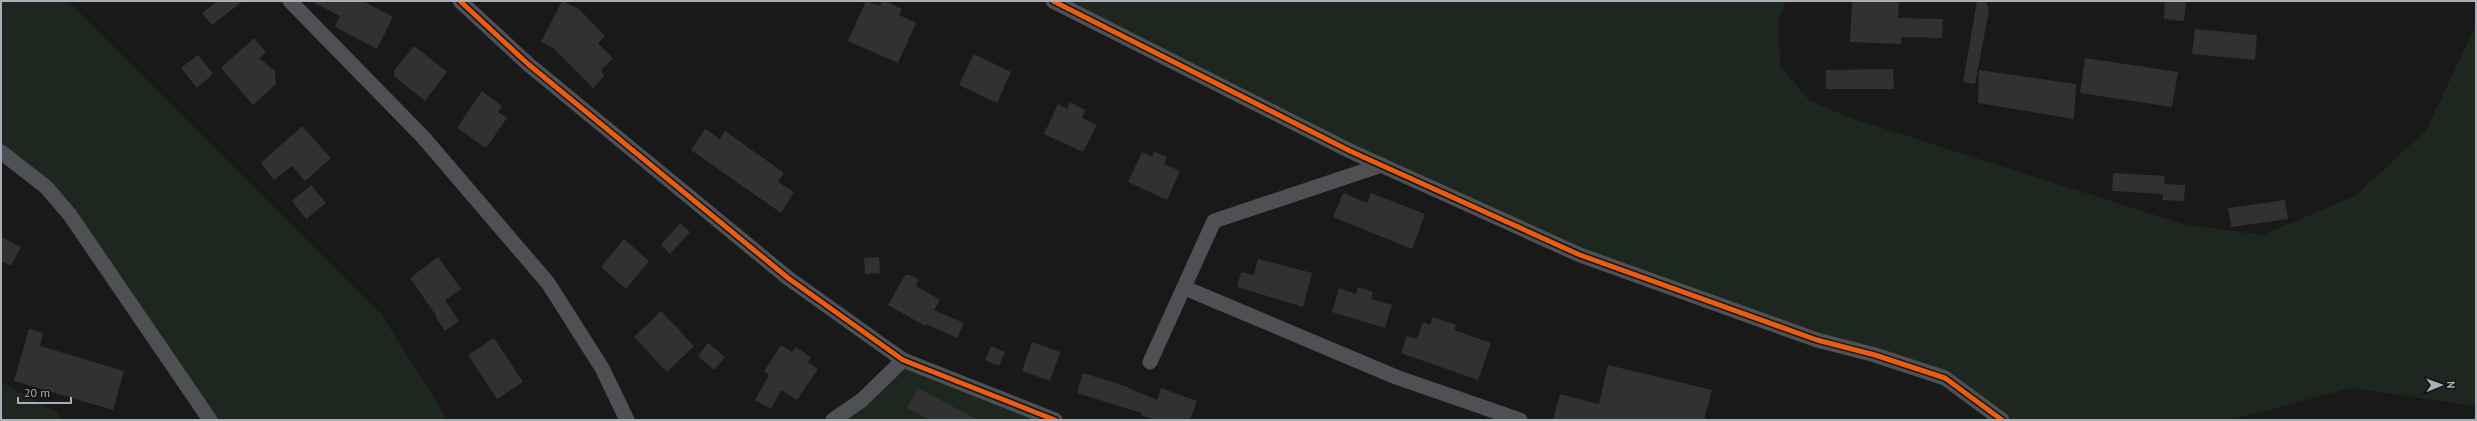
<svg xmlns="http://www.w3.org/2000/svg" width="2477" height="421" font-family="'PT Sans',sans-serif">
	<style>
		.green { fill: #1e2620 }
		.building { fill: #313131 }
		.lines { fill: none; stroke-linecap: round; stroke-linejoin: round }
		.minor { stroke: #4e5053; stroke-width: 15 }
		.cycleway-casing { stroke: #131315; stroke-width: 8 }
		.cycleway { stroke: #e95d12; stroke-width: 5 }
	</style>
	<rect width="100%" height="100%" fill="#191919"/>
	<g class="green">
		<polygon points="1,1 68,1 381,314 448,420 210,420 70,215 1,152"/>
		<polygon points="1053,1 1786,1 1779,21 1780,66 1809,100 1848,117 2183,224 2262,235 2355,196 2426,130 2476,25 2476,406 2352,388 2229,420 2002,420 1945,378 1580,255"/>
		<polygon points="903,360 1055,420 833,420"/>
		<polygon points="1,382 58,413 60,420 1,420"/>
	</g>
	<g class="building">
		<polygon points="218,1 243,1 212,25 202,13"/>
		<polygon points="311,1 363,1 393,17 377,49 335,27 340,16"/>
		<polygon points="562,1 579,9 605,36 598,43 613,58 601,70 604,76 593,88 553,48 541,42"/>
		<polygon points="866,1 880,6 882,1 885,1 902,9 899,15 916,23 898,63 848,41"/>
		<polygon points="1852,1 1899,1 1898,18 1943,19 1942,38 1901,37 1901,44 1850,42"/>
		<polygon points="1977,1 1986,1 1989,10 1975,84 1963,82"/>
		<polygon points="2165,1 2186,1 2184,21 2164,19"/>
		<polygon points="2195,29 2257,35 2255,60 2192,54"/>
		<polygon points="254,38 266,52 259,58 275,71 276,84 253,105 221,68"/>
		<polygon points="414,46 447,72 425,101 394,76 394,71"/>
		<polygon points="974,54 1011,72 997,103 959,85"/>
		<polygon points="198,55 213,74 197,88 181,68"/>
		<polygon points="2085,58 2178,72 2172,107 2080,93"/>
		<polygon points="1893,69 1894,89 1826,89 1826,70"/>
		<polygon points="1979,70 2076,84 2074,119 1978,103"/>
		<polygon points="482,91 502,106 498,112 507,118 486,148 457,128"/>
		<polygon points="1070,102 1085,110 1082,118 1097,125 1083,152 1044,134 1058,104 1067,109"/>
		<polygon points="302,126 331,158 305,181 292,166 274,180 261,163"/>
		<polygon points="705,129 720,139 725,131 784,173 778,182 794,192 781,213 691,150"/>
		<polygon points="1154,151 1167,157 1164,164 1180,171 1167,200 1128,182 1142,152 1152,157"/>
		<polygon points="2113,173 2165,176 2164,184 2185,185 2184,201 2163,200 2163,194 2112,191"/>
		<polygon points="311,185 326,203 306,219 292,201"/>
		<polygon points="1343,193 1367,203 1371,193 1425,214 1412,249 1333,217"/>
		<polygon points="2285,200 2288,219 2231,227 2228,208"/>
		<polygon points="680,223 690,232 670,254 661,245"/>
		<polygon points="1,237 21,247 11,266 1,261"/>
		<polygon points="624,239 649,261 626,289 601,267"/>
		<polygon points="438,257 461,289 445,300 459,321 445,331 436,318 437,317 410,278"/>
		<polygon points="879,257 880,273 865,274 864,258"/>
		<polygon points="1258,259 1312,273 1303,307 1237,287 1241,272 1254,275"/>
		<polygon points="905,275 910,275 919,280 916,286 940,300 934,310 964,323 957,338 926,324 925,326 888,305"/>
		<polygon points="1358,287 1373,292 1371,299 1392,305 1385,328 1332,312 1339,288 1356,294"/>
		<polygon points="661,311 694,346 667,372 634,337"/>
		<polygon points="1433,317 1456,325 1454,330 1491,343 1478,380 1401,353 1407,336 1417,339 1423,322 1430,325"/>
		<polygon points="29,329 43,333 40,346 124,371 113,410 14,381"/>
		<polygon points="494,338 523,382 497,399 468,355"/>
		<polygon points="1032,342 1060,352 1050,381 1022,371"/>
		<polygon points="708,343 725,357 714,370 698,356"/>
		<polygon points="781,345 792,352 796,347 811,357 808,362 818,369 797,400 781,390 771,409 755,400 769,375 764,371"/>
		<polygon points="991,346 1005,352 999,366 985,360"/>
		<polygon points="1608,365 1712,390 1704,420 1553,420 1560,394 1599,404"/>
		<polygon points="1083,373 1128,387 1128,388 1157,400 1161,388 1197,401 1190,420 1154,420 1141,415 1142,413 1077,393"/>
		<polygon points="918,388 978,420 930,420 907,408"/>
	</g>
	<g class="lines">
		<g class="minor">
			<polyline points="290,1 423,137 548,283 602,368 627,420"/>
			<polyline points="460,1 528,64 788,278 903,360 1055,420"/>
			<polyline points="1053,1 1350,151 1580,255 1817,340 1875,355 1945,378 2002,420"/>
			<polyline points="1,152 46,187 70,215 210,420"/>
			<polyline points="1185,288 1396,377 1520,420"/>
			<polyline points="1150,362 1214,221 1382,165"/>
			<polyline points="833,420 862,400 903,360"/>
		</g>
		<g class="cycleway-casing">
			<g id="cycleway">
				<polyline points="460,1 528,64 788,278 903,360 1055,420"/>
				<polyline points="1053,1 1350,151 1580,255 1817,340 1875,355 1945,378 2002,420"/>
			</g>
		</g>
		<use href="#cycleway" class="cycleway"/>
	</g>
	<rect width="2477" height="421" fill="none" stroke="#a9aeba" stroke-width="4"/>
	<g transform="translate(2441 385) rotate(89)" stroke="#131315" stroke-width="3" paint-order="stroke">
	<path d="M0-3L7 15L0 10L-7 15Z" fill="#a9aeba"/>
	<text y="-6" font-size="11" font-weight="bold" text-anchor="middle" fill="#a9aeba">N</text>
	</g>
	<path d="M18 397v6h53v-6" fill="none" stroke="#a9aeba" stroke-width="2"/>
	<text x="24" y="397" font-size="12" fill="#a9aeba" stroke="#131315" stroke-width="3" paint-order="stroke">20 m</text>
</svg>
